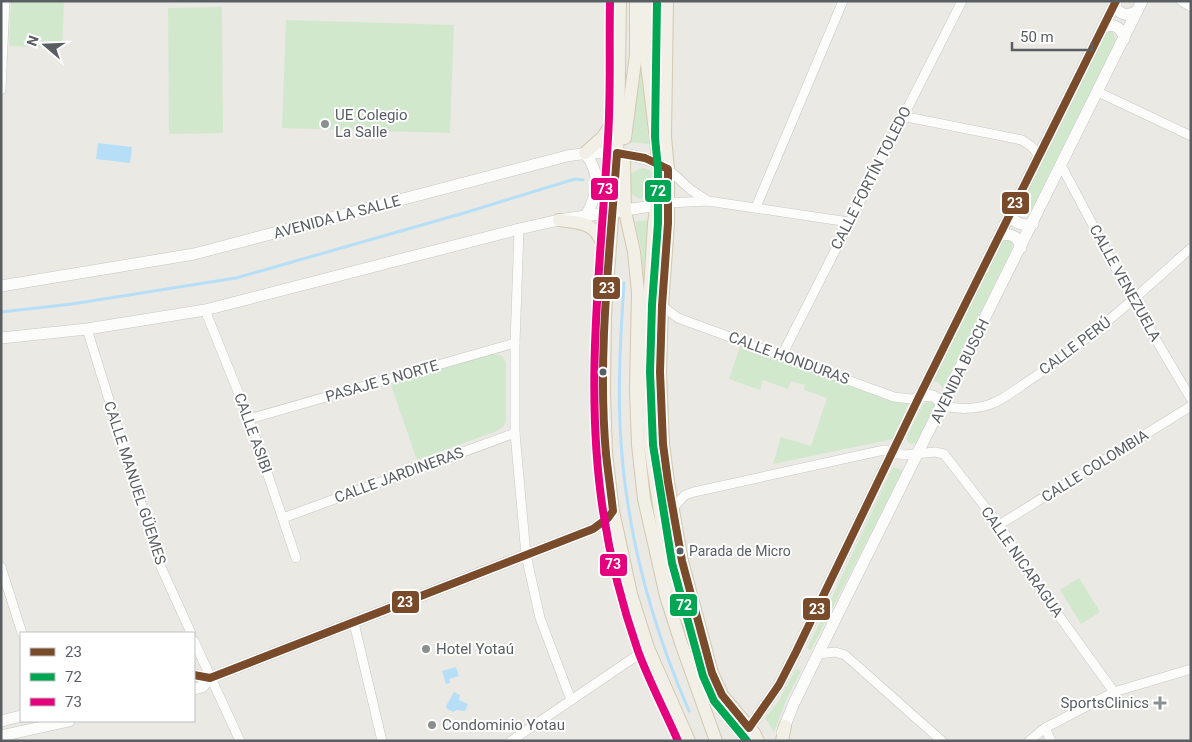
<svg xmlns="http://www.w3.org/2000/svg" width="1192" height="742" font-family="Roboto,sans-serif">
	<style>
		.green { fill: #d2e8cd }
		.water { fill: #b6dff7 }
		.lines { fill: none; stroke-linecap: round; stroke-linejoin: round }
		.stream { stroke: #b6dff7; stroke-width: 3 }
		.minor-casing { stroke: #c7c7c6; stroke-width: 10 }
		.secondary-casing { stroke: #c5c6c5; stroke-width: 12 }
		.primary-casing { stroke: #d3c8b0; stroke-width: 14 }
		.minor { stroke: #fcfcfb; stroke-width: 9 }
		.secondary { stroke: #fcfcfb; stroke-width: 11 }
		.primary { stroke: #f2efe7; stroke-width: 12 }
		.bus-1-casing { stroke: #fff; stroke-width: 11 }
		.bus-2-casing { stroke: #fff; stroke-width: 11 }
		.bus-3-casing { stroke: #fff; stroke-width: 11 }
		.bus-1 { stroke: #7a4b2a; stroke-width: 8 }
		.bus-2 { stroke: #00a651; stroke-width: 8 }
		.bus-3 { stroke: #e5007d; stroke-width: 8 }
		.poi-dot { fill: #8c8f90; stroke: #fff; stroke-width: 2 }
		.bus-dot { fill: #595e63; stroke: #fff; stroke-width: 2 }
		.labels { text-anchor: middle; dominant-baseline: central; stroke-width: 4; stroke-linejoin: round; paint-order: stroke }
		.bus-label { font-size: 14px; fill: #595e63; stroke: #fff; text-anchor: start }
		.poi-label { font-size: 15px; fill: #595e63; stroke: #fff; text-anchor: start }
		.street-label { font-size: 15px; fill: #595e63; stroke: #fff }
		.line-badge { stroke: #fff; stroke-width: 2 }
		.badge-label { font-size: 14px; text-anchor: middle; font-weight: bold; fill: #fff }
	</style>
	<rect width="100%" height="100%" fill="#eae9e4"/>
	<g class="green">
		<polygon points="11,1 64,1 62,48 9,46"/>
		<polygon points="650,1 659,1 657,59 653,80"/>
		<polygon points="222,7 223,133 169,134 168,8"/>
		<polygon points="286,20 454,25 450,133 282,128"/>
		<polygon points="1108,32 1113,32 1116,41 1033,210 1024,213 1019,210 1019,205 1104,34"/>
		<polygon points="640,53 649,144 629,142"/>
		<polygon points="642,168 648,169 657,176 651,197 640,199 631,194 629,177 632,173"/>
		<polygon points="649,220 643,277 641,248 635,222"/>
		<polygon points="1007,240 1011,241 1013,244 1012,249 943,388 938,382 933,381 1001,242"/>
		<polygon points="741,344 909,402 893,439 773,464 781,437 811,446 827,398 804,390 805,385 791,381 788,389 763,380 760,390 729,379"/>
		<polygon points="492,354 502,356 506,362 506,421 504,426 497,431 417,460 391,385"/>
		<polygon points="929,402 934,403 935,408 918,443 911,444 907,441 908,434 924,403"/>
		<polygon points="893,467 903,470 811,650 807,648 829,604"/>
		<polygon points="1079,578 1100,612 1081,624 1060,590"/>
		<polygon points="796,669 801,671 787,698 774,732 765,718 778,702"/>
	</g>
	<g class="water">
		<polygon points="98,143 132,147 130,163 96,159"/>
		<polygon points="456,667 459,676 449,679 450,683 446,684 442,671"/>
		<polygon points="454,692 460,695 459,700 468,704 465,711 457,710 453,712 447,709 446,706"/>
	</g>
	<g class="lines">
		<g class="stream">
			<path d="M624 283C621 330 618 377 620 424 624 523 650 621 689 711"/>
			<polyline points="1,312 72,304 236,278 464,213 575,179 583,180"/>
		</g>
		<g class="minor-casing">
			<g id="minor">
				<polyline points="1181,1 1191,7"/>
				<polyline points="1,90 5,1"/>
				<polyline points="1098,92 1191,136"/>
				<polyline points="902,116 1022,140 1031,146 1039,155"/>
				<polyline points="1061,165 1133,301 1191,399"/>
				<polyline points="668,169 691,190 708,201"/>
				<polyline points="668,203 708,201 849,222"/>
				<polyline points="756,207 843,1"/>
				<polyline points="519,229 515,343 515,433 526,555 540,618 571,700"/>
				<polyline points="662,306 678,318 894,397 911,399 919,397"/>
				<polyline points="205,310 249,419 296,558"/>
				<polyline points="87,329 161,567 191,633"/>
				<polyline points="782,355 962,1"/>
				<path d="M942 406C959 409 974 410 991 404 1007 398 1021 385 1036 376 1091 338 1141 293 1191 248"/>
				<polyline points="249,419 515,343"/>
				<polyline points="672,509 685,495 694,492 884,450 905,455 935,452 944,454 999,525 1044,595 1114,692"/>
				<polyline points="283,518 515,433"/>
				<polyline points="999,525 1191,406"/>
				<polyline points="1,567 22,633"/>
				<polyline points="354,623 382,741"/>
				<polyline points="194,641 240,741"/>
				<polyline points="818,654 835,652 845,655 942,741"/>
				<polyline points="1045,728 1051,741"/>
				<polyline points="511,741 648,648"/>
				<polyline points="1029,741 1045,728 1114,692 1191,669"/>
			</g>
		</g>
		<g class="secondary-casing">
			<g id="secondary">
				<path d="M1114 5C1120 15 1127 17 1137 11"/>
				<path d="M1104 27C1115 23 1122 28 1124 39"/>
				<path d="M585 153C602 175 598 193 586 216"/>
				<path d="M1010 215C1016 224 1022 226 1033 224"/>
				<path d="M999 236C1010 232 1018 236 1021 248"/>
				<path d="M1 286 194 254 567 156C601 150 636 151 666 168"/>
				<polyline points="1,338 87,329 205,310 519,229 559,220 665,204"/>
				<path d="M919 397C931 394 937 395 942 406"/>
				<polyline points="194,675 210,678"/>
				<polyline points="194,689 202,687 210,678 593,529 608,518 613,511"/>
				<polyline points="1,721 21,716"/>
				<polyline points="782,733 794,703 818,654 1142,1"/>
				<polyline points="1,736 69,721"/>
				<polyline points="742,741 749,728 779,685 796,652 919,397 1116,1"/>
			</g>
		</g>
		<g class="primary-casing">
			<g id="primary">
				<polyline points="620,1 618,136 605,316 604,390 606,453 613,511 631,594 648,648 689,741"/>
				<polyline points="647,1 647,64 660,174 654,224 649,304 647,379 650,445 665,545 682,609 696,638"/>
				<polyline points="667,1 665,137 668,169 668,223 662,306 660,372 663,444 668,482 682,561 712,673 722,695 754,733 758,741"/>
				<polyline points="625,138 636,54 636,1"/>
				<polyline points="585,153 603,137 617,115"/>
				<polyline points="624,163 625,211 634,252 638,292 636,391 638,445 644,499 666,596 681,643 716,741"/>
				<path d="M559 220C592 224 596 225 608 256"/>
				<polyline points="782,741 785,726"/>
			</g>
		</g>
		<use href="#minor" class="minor"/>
		<use href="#secondary" class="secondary"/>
		<use href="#primary" class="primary"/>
		<g class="bus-1-casing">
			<path id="bus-1" d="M194 675 210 678 593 529 608 518 613 511C611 492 608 473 606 454 597 354 610 253 617 153L645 158 668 169V223L662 306 660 372 663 444 668 482 682 561 712 673 722 695 749 728 779 685 796 652 919 397 1116 1"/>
		</g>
		<g class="bus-2-casing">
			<polyline id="bus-2" points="657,1 655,137 658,169 658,223 652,305 650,372 653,445 672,563 703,676 714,701 747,741"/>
		</g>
		<g class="bus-3-casing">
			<path id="bus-3" d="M610 1C609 47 611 92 608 138 601 262 584 387 603 511 610 557 623 608 638 651 649 681 665 711 678 741"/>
		</g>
		<use href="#bus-1" class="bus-1"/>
		<use href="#bus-2" class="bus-2"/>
		<use href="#bus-3" class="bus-3"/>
	</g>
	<g class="poi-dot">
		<circle cx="325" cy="124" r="5"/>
		<circle cx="426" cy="649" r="5"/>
		<path d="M1157.5 695.5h5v5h5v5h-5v5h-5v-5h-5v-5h5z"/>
		<circle cx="432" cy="725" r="5"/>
	</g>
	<g class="bus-dot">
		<circle cx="603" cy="372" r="4.5"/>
		<circle cx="680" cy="551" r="4.5"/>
	</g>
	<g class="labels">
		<g class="bus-label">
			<text x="689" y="551">Parada de Micro</text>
		</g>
		<g class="poi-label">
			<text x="335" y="115">UE Colegio<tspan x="335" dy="17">La Salle</tspan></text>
			<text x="436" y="649">Hotel Yotaú</text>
			<text x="1149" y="703" text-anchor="end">SportsClinics</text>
			<text x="442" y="725">Condominio Yotau</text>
		</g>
		<g class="street-label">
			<text transform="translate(871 178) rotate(-63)">CALLE FORTÍN TOLEDO</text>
			<text transform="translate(337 217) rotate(-15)">AVENIDA LA SALLE</text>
			<text transform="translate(1125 283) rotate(61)">CALLE VENEZUELA</text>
			<text transform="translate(1075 346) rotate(-37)">CALLE PERÚ</text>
			<text transform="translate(789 358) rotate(20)">CALLE HONDURAS</text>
			<text transform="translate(960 371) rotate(-64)">AVENIDA BUSCH</text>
			<text transform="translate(382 381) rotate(-16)">PASAJE 5 NORTE</text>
			<text transform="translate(253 433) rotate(70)">CALLE ASIBI</text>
			<text transform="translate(1095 466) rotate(-32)">CALLE COLOMBIA</text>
			<text transform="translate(399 475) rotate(-20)">CALLE JARDINERAS</text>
			<text transform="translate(135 483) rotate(72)">CALLE MANUEL GÜEMES</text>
			<text transform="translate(1022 562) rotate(55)">CALLE NICARAGUA</text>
		</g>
	</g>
	<g class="line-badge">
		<rect x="590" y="177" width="29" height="24" rx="5" fill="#e5007d"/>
		<rect x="644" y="179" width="28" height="24" rx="5" fill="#00a651"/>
		<rect x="1001" y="191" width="29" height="24" rx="5" fill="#7a4b2a"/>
		<rect x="592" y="276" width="29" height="24" rx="5" fill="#7a4b2a"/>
		<rect x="599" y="553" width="29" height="24" rx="5" fill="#e5007d"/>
		<rect x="391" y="590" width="29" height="24" rx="5" fill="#7a4b2a"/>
		<rect x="669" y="593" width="29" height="24" rx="5" fill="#00a651"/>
		<rect x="802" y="597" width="29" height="24" rx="5" fill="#7a4b2a"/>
	</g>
	<g class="badge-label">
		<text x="605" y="194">73</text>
		<text x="658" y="196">72</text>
		<text x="1015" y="208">23</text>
		<text x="607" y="293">23</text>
		<text x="613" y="569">73</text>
		<text x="405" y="607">23</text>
		<text x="684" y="610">72</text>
		<text x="817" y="614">23</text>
	</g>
	<rect width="1192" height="742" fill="none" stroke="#595e63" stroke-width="5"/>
	<rect x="20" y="632" width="175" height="90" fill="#ffffff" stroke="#bdbfc1"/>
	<rect x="30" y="648" width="25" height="8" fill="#7a4b2a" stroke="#bdbfc1"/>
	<text x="65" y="657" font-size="15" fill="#595e63">23</text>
	<rect x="30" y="673" width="25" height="8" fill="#00a651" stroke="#bdbfc1"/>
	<text x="65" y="682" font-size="15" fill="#595e63">72</text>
	<rect x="30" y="698" width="25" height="8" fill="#e5007d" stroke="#bdbfc1"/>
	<text x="65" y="707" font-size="15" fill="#595e63">73</text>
	<g transform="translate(45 45) rotate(289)" stroke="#ffffff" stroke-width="4" paint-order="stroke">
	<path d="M0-4L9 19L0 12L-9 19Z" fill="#595e63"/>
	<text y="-8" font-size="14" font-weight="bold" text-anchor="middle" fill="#595e63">N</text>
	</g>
	<path d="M1012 42v8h80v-8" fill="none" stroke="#595e63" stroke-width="2.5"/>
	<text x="1020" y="42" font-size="15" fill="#595e63" stroke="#ffffff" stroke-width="4" paint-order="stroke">50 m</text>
</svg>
